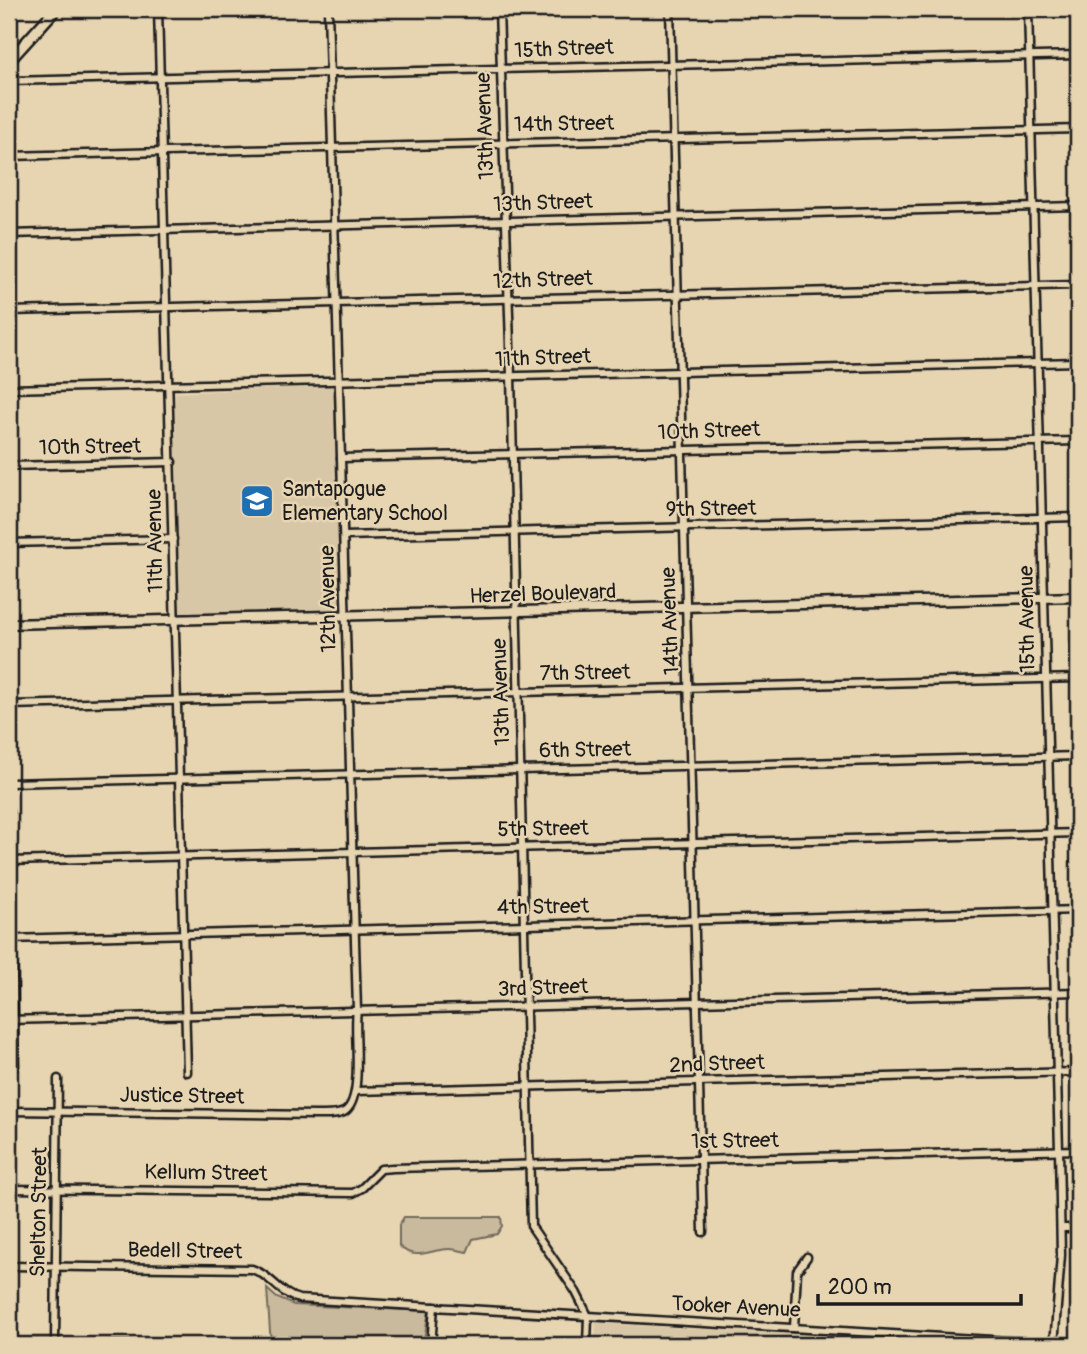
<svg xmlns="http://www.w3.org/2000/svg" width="1087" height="1354" font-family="Pangolin,sans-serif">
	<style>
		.built { fill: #d8c7a7 }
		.green { fill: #caba9d; stroke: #736b5c; stroke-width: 2 }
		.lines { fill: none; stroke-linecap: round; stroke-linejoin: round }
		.minor-casing { stroke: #1c1c1c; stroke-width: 11 }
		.tertiary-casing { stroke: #1c1c1c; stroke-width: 13 }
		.secondary-casing { stroke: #1c1c1c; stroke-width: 14 }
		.minor { stroke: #e7d5b2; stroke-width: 6 }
		.tertiary { stroke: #e7d5b2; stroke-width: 8 }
		.secondary { stroke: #e7d5b2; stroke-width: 9 }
		.labels { text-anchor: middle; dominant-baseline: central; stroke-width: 5; stroke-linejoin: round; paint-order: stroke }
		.street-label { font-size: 21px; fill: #1c1c1c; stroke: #e7d5b2 }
		.poi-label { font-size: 21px; fill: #1c1c1c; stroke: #e7d5b2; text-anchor: start }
	</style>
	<rect width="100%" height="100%" fill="#e7d5b2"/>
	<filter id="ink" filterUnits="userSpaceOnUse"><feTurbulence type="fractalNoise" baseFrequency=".0143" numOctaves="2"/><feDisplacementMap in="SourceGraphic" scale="14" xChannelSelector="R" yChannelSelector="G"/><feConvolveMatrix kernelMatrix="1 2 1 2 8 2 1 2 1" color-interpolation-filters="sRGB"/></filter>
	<g filter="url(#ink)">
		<g class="built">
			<polygon points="334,386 340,609 179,613 175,393"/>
			<polygon points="596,1323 798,1335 947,1345 595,1345"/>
		</g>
		<g class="green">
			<path d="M404 1217H501L502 1226 497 1234 473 1239 467 1252C462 1251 455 1249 449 1249 430 1249 416 1262 399 1246V1225Z"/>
			<polygon points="267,1289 277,1298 294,1305 429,1311 423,1345 271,1345"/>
		</g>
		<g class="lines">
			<g class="minor-casing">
				<g id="minor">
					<polyline points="158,9 187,1072"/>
					<polyline points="499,9 511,376 531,1226 576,1292 588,1316 587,1345"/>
					<polyline points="670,9 703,1232"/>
					<polyline points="1028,9 1059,1150 1061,1255 1054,1345"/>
					<polyline points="9,81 1078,55"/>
					<polyline points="9,156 1078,129"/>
					<polyline points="9,234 1078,206"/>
					<polyline points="9,311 1078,285"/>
					<polyline points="9,389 1078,362"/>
					<polyline points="341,458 1078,441"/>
					<polyline points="9,466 172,462"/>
					<polyline points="344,536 1078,517"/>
					<polyline points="9,543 173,539"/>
					<polyline points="9,705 1078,678"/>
					<polyline points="9,783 1078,756"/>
					<polyline points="9,812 15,1066"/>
					<polyline points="9,861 1078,833"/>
					<polyline points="9,939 1078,910"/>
					<polyline points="9,1020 1078,992"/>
					<polyline points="356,1091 1078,1072"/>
					<path d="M9 1111 316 1115C325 1115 336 1116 344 1112 365 1100 353 1033 357 1010L328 9"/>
					<polyline points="9,1189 353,1193 362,1188 381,1169 393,1168 1078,1150"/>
					<polyline points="1061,1228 1078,1228"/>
					<path d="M9 1266 252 1269C271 1275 279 1294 299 1299L1078 1345"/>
					<polyline points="794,1328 797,1271 807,1257"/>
					<polyline points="9,1344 131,1345"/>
					<polyline points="55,1344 58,1079"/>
					<polyline points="431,1345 434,1307"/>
				</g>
			</g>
			<g class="tertiary-casing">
				<polyline id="tertiary" points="9,624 1078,597"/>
			</g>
			<g class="secondary-casing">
				<polyline id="secondary" points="9,61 56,9"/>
			</g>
			<use href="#minor" class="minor"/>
			<use href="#tertiary" class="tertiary"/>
			<use href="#secondary" class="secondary"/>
		</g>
	</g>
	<defs>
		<g id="school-square" transform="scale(1.75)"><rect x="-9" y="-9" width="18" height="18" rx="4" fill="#1f6fb2" stroke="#e7d5b2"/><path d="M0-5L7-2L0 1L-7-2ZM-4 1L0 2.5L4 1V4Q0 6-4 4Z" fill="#fff"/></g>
	</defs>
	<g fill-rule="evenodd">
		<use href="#school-square" x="257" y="501"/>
	</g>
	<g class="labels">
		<g class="street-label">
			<text transform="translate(564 49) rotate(-2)">15th Street</text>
			<text transform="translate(564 124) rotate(-1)">14th Street</text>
			<text transform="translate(485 126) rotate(-92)">13th Avenue</text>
			<text transform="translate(543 203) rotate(-2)">13th Street</text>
			<text transform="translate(543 280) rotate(-2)">12th Street</text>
			<text transform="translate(543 358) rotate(-2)">11th Street</text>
			<text transform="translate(709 431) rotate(-2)">10th Street</text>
			<text transform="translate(90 447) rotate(-1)">10th Street</text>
			<text transform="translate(711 509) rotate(-1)">9th Street</text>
			<text transform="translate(155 541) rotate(-91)">11th Avenue</text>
			<text transform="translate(543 594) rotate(-2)">Herzel Boulevard</text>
			<text transform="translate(328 599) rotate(-91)">12th Avenue</text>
			<text transform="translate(1027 619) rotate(-91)">15th Avenue</text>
			<text transform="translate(670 621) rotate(-92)">14th Avenue</text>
			<text transform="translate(585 673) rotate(-1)">7th Street</text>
			<text transform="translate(501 692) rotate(-92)">13th Avenue</text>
			<text transform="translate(585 750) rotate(-1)">6th Street</text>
			<text transform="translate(543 829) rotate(-1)">5th Street</text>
			<text transform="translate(543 907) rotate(-1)">4th Street</text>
			<text transform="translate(543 988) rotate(-2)">3rd Street</text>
			<text transform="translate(717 1064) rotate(-2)">2nd Street</text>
			<text transform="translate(182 1096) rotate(1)">Justice Street</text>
			<text transform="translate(735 1141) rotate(-1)">1st Street</text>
			<text transform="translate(206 1173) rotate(1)">Kellum Street</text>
			<text transform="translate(39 1212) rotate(-89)">Shelton Street</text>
			<text transform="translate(185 1251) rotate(1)">Bedell Street</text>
			<text transform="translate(736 1307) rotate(3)">Tooker Avenue</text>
		</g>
		<g class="poi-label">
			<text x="282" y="489">Santapogue<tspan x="282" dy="24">Elementary School</tspan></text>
		</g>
	</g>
	<rect width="1087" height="1354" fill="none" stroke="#e7d5b2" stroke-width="35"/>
	<rect x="18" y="18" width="1052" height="1319" fill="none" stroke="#1c1c1c" stroke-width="2.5" filter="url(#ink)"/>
	<path d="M818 1294v10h203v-10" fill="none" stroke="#1c1c1c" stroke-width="3.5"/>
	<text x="828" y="1294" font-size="21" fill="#1c1c1c" stroke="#e7d5b2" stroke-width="5" paint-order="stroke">200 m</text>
</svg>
